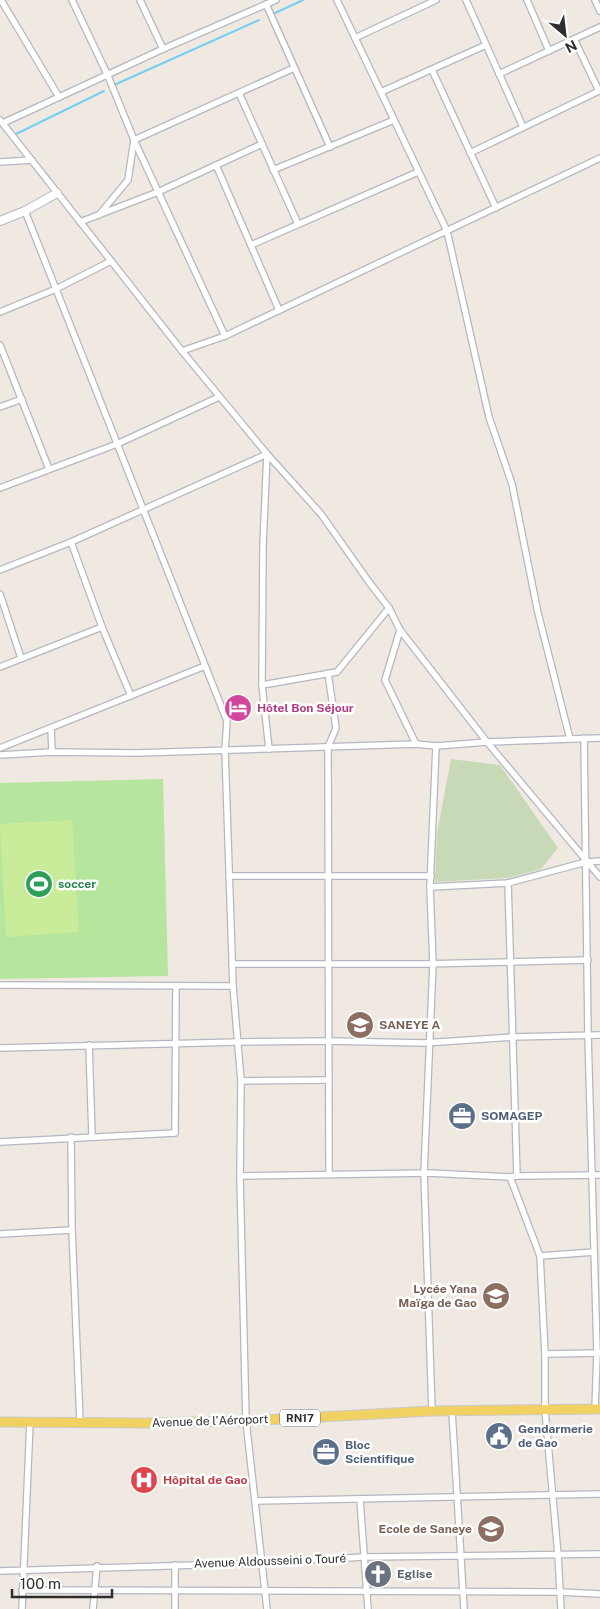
<svg xmlns="http://www.w3.org/2000/svg" width="600" height="1609" font-family="'Public Sans',sans-serif">
	<style>
		.green { fill: #b6e59e }
		.cemetery { fill: #c8d9b8 }
		.pitch { fill: #c9ec9a }
		.lines { fill: none; stroke-linecap: round; stroke-linejoin: round }
		.stream { stroke: #75cff0; stroke-width: 2 }
		.minor-casing { stroke: #b4b7c1; stroke-width: 8 }
		.tertiary-casing { stroke: #b4b7c1; stroke-width: 10 }
		.primary-casing { stroke: #c9c9c9; stroke-width: 11 }
		.minor { stroke: #fff; stroke-width: 5.5 }
		.tertiary { stroke: #fff; stroke-width: 8 }
		.primary { stroke: #f2d163; stroke-width: 9 }
		.labels { text-anchor: middle; dominant-baseline: central; stroke-width: 5; stroke-linejoin: round; paint-order: stroke }
		.shield { fill: #fff; stroke: #6d6d6d; stroke-width: 1 }
		.shield-label { font-size: 11px; font-weight: bold; fill: #2e2e2e }
		.hotel-label { font-size: 12px; font-weight: bold; fill: #b23c85; stroke: #fff; text-anchor: start }
		.leisure-label { font-size: 12px; font-weight: bold; fill: #27864d; stroke: #fff; text-anchor: start }
		.education-label { font-size: 12px; font-weight: bold; fill: #785e54; stroke: #fff; text-anchor: end }
		.service-label { font-size: 12px; font-weight: bold; fill: #4e5e75; stroke: #fff; text-anchor: start }
		.street-label { font-size: 12px; fill: #2e2e2e; stroke: #fff }
		.health-label { font-size: 12px; font-weight: bold; fill: #be3a42; stroke: #fff; text-anchor: start }
		.worship-label { font-size: 12px; font-weight: bold; fill: #5b616d; stroke: #fff; text-anchor: start }
	</style>
	<rect width="100%" height="100%" fill="#efe9e1"/>
	<polygon class="green" points="163,779 168,976 0,979 0,783"/>
	<polygon class="cemetery" points="451,759 500,765 558,848 541,869 508,878 435,882 437,833"/>
	<polygon class="pitch" points="72,820 79,932 6,937 0,824"/>
	<g class="lines">
		<g class="stream">
			<polyline points="275,13 303,0"/>
			<polyline points="114,85 259,20"/>
			<polyline points="14,135 104,91"/>
		</g>
		<g class="minor-casing">
			<g id="minor">
				<polyline points="1,0 59,97"/>
				<polyline points="72,0 108,76 134,140 225,336"/>
				<polyline points="140,0 163,49"/>
				<polyline points="337,0 447,231 489,417 512,484 538,613 570,739"/>
				<polyline points="466,0 523,127"/>
				<polyline points="527,0 549,51"/>
				<polyline points="595,0 600,11"/>
				<polyline points="266,4 330,147"/>
				<polyline points="355,38 436,0"/>
				<polyline points="432,70 496,208"/>
				<polyline points="499,74 600,27"/>
				<polyline points="381,92 486,45"/>
				<polyline points="239,93 298,224"/>
				<polyline points="0,120 182,351 267,454 321,514 369,582 389,608 400,630 487,742 600,877"/>
				<polyline points="3,123 163,49 276,0"/>
				<polyline points="470,153 599,91 574,39"/>
				<polyline points="0,162 32,160"/>
				<polyline points="216,165 279,310"/>
				<polyline points="273,170 394,120"/>
				<polyline points="25,211 227,721 225,750 233,986 241,1081 240,1176 246,1421 267,1609"/>
				<polyline points="99,215 128,180 134,140 294,68"/>
				<polyline points="80,222 158,192 262,144"/>
				<polyline points="251,245 418,172"/>
				<polyline points="0,312 56,289 111,261"/>
				<polyline points="0,345 49,469"/>
				<polyline points="182,351 225,336 600,158"/>
				<polyline points="0,407 22,399"/>
				<polyline points="0,488 117,444 219,397"/>
				<polyline points="71,542 102,627 131,696"/>
				<polyline points="0,570 71,542 267,454 263,545 262,685 269,749"/>
				<polyline points="0,594 21,658"/>
				<polyline points="400,630 385,680 416,744"/>
				<polyline points="0,667 102,627"/>
				<polyline points="328,673 336,728 328,747 329,1174"/>
				<polyline points="262,685 337,672 389,608"/>
				<polyline points="51,728 52,752"/>
				<polyline points="584,738 588,1035 597,1353 595,1409"/>
				<polyline points="0,748 205,666"/>
				<polyline points="0,755 52,752 137,753 416,744 436,746 487,742 600,738"/>
				<polyline points="229,876 431,876"/>
				<polyline points="508,883 517,1176 510,1177"/>
				<polyline points="430,887 508,883 586,862 600,861"/>
				<polyline points="232,964 423,964 588,960"/>
				<polyline points="0,985 233,986"/>
				<polyline points="89,1045 92,1136"/>
				<polyline points="0,1048 239,1042 329,1041 424,1043 512,1037 600,1035"/>
				<polyline points="241,1081 329,1080"/>
				<polyline points="71,1137 72,1230 80,1422"/>
				<polyline points="0,1142 175,1133 176,986"/>
				<polyline points="240,1176 429,1173 510,1177 540,1256 545,1354 545,1410 558,1555 561,1609"/>
				<polyline points="517,1176 600,1175"/>
				<polyline points="0,1234 72,1230"/>
				<polyline points="540,1256 594,1252"/>
				<polyline points="545,1354 600,1353"/>
				<polyline points="432,1411 424,1173 433,964 430,887 436,746"/>
				<polyline points="452,1411 464,1609"/>
				<polyline points="360,1500 368,1609"/>
				<polyline points="255,1501 600,1494"/>
				<polyline points="0,1571 261,1563 364,1557 600,1554"/>
				<polyline points="22,1590 560,1592 600,1594"/>
				<polyline points="22,1609 30,1422"/>
				<polyline points="93,1609 97,1566"/>
				<polyline points="175,1609 175,1565"/>
			</g>
		</g>
		<g class="tertiary-casing">
			<polyline id="tertiary" points="0,221 25,211 57,193"/>
		</g>
		<g class="primary-casing">
			<polyline id="primary" points="0,1422 146,1423 246,1421 432,1411 600,1409"/>
		</g>
		<use href="#minor" class="minor"/>
		<use href="#tertiary" class="tertiary"/>
		<use href="#primary" class="primary"/>
	</g>
	<defs>
		<g id="hotel-disc" transform="scale(1.4375)"><circle r="9.5" fill="#d1479c" stroke="#fff"/><path d="M-6-4.5h1.5V1H6V5H4.5V3h-9V5H-6ZM-4 0a1.8 1.8 0 1 1 3.6 0ZM.5 0V-2.5h3Q6-2.5 6 0Z" fill="#fff"/></g>
		<g id="stadium-disc" transform="scale(1.4375)"><circle r="9.5" fill="#2e9e5b" stroke="#fff"/><path d="M0-5a6.5 5 0 1 0 0 10a6.5 5 0 1 0 0-10ZM-3.5-1.8h7v3.6h-7Z" fill="#fff"/></g>
		<g id="school-disc" transform="scale(1.4375)"><circle r="9.5" fill="#8d6e63" stroke="#fff"/><path d="M0-5L7-2L0 1L-7-2ZM-4 1L0 2.5L4 1V4Q0 6-4 4Z" fill="#fff"/></g>
		<g id="office-disc" transform="scale(1.4375)"><circle r="9.5" fill="#5c6f8a" stroke="#fff"/><path d="M-6-3h4V-5.5h4V-3h4V5H-6ZM-1-4.5V-3h2v-1.5ZM-6 0V1H6V0Z" fill="#fff"/></g>
		<g id="civic-disc" transform="scale(1.4375)"><circle r="9.5" fill="#5c6f8a" stroke="#fff"/><path d="M-.6-6.5H3V-4.5H.6V-3L4-1V1h2V6H-6V1h2V-1L-.6-3ZM-1.2 2.5V6h2.4V2.5Z" fill="#fff"/></g>
		<g id="hospital-disc" transform="scale(1.4375)"><circle r="9.5" fill="#e0444e" stroke="#fff"/><path d="M-5-5h3v3.5h4V-5h3V5h-3V1.5h-4V5h-3Z" fill="#fff"/></g>
		<g id="church-disc" transform="scale(1.4375)"><circle r="9.5" fill="#6b7280" stroke="#fff"/><path d="M-1.2-6h2.4v3.5h3.3v2.4h-3.3V6h-2.4V-.1h-3.3v-2.4h3.3Z" fill="#fff"/></g>
	</defs>
	<g fill-rule="evenodd">
		<use href="#hotel-disc" x="238" y="708"/>
		<use href="#stadium-disc" x="39" y="884"/>
		<use href="#school-disc" x="360" y="1025"/>
		<use href="#office-disc" x="462" y="1116"/>
		<use href="#school-disc" x="496" y="1296"/>
		<use href="#civic-disc" x="499" y="1436"/>
		<use href="#office-disc" x="326" y="1452"/>
		<use href="#hospital-disc" x="144" y="1480"/>
		<use href="#school-disc" x="491" y="1529"/>
		<use href="#church-disc" x="378" y="1574"/>
	</g>
	<g class="labels">
		<rect class="shield" x="280" y="1409.5" width="40" height="17" rx="4"/>
		<g class="shield-label">
			<text x="300" y="1418">RN17</text>
		</g>
		<g class="hotel-label">
			<text x="257" y="708">Hôtel Bon Séjour</text>
		</g>
		<g class="leisure-label">
			<text x="58" y="884">soccer</text>
		</g>
		<g class="education-label">
			<text x="379" y="1025" text-anchor="start">SANEYE A</text>
			<text x="477" y="1289">Lycée Yana<tspan x="477" dy="14">Maïga de Gao</tspan></text>
			<text x="472" y="1529">Ecole de Saneye</text>
		</g>
		<g class="service-label">
			<text x="481" y="1116">SOMAGEP</text>
			<text x="518" y="1429">Gendarmerie<tspan x="518" dy="14">de Gao</tspan></text>
			<text x="345" y="1445">Bloc<tspan x="345" dy="14">Scientifique</tspan></text>
		</g>
		<g class="street-label">
			<text transform="translate(210 1421) rotate(-2)">Avenue de l'Aéroport</text>
			<text transform="translate(270 1561) rotate(-2)">Avenue Aldousseini o Touré</text>
		</g>
		<g class="health-label">
			<text x="163" y="1480">Hôpital de Gao</text>
		</g>
		<g class="worship-label">
			<text x="397" y="1574">Eglise</text>
		</g>
	</g>
	<g transform="translate(565 35) rotate(152)" stroke="#ffffff" stroke-width="4" paint-order="stroke">
	<path d="M0-4L9 19L0 12L-9 19Z" fill="#2e2e2e"/>
	<text y="-8" font-size="14" font-weight="bold" text-anchor="middle" fill="#2e2e2e">N</text>
	</g>
	<path d="M12 1589v8h100v-8" fill="none" stroke="#2e2e2e" stroke-width="2.5"/>
	<text x="20" y="1589" font-size="15" fill="#2e2e2e" stroke="#ffffff" stroke-width="4" paint-order="stroke">100 m</text>
</svg>
